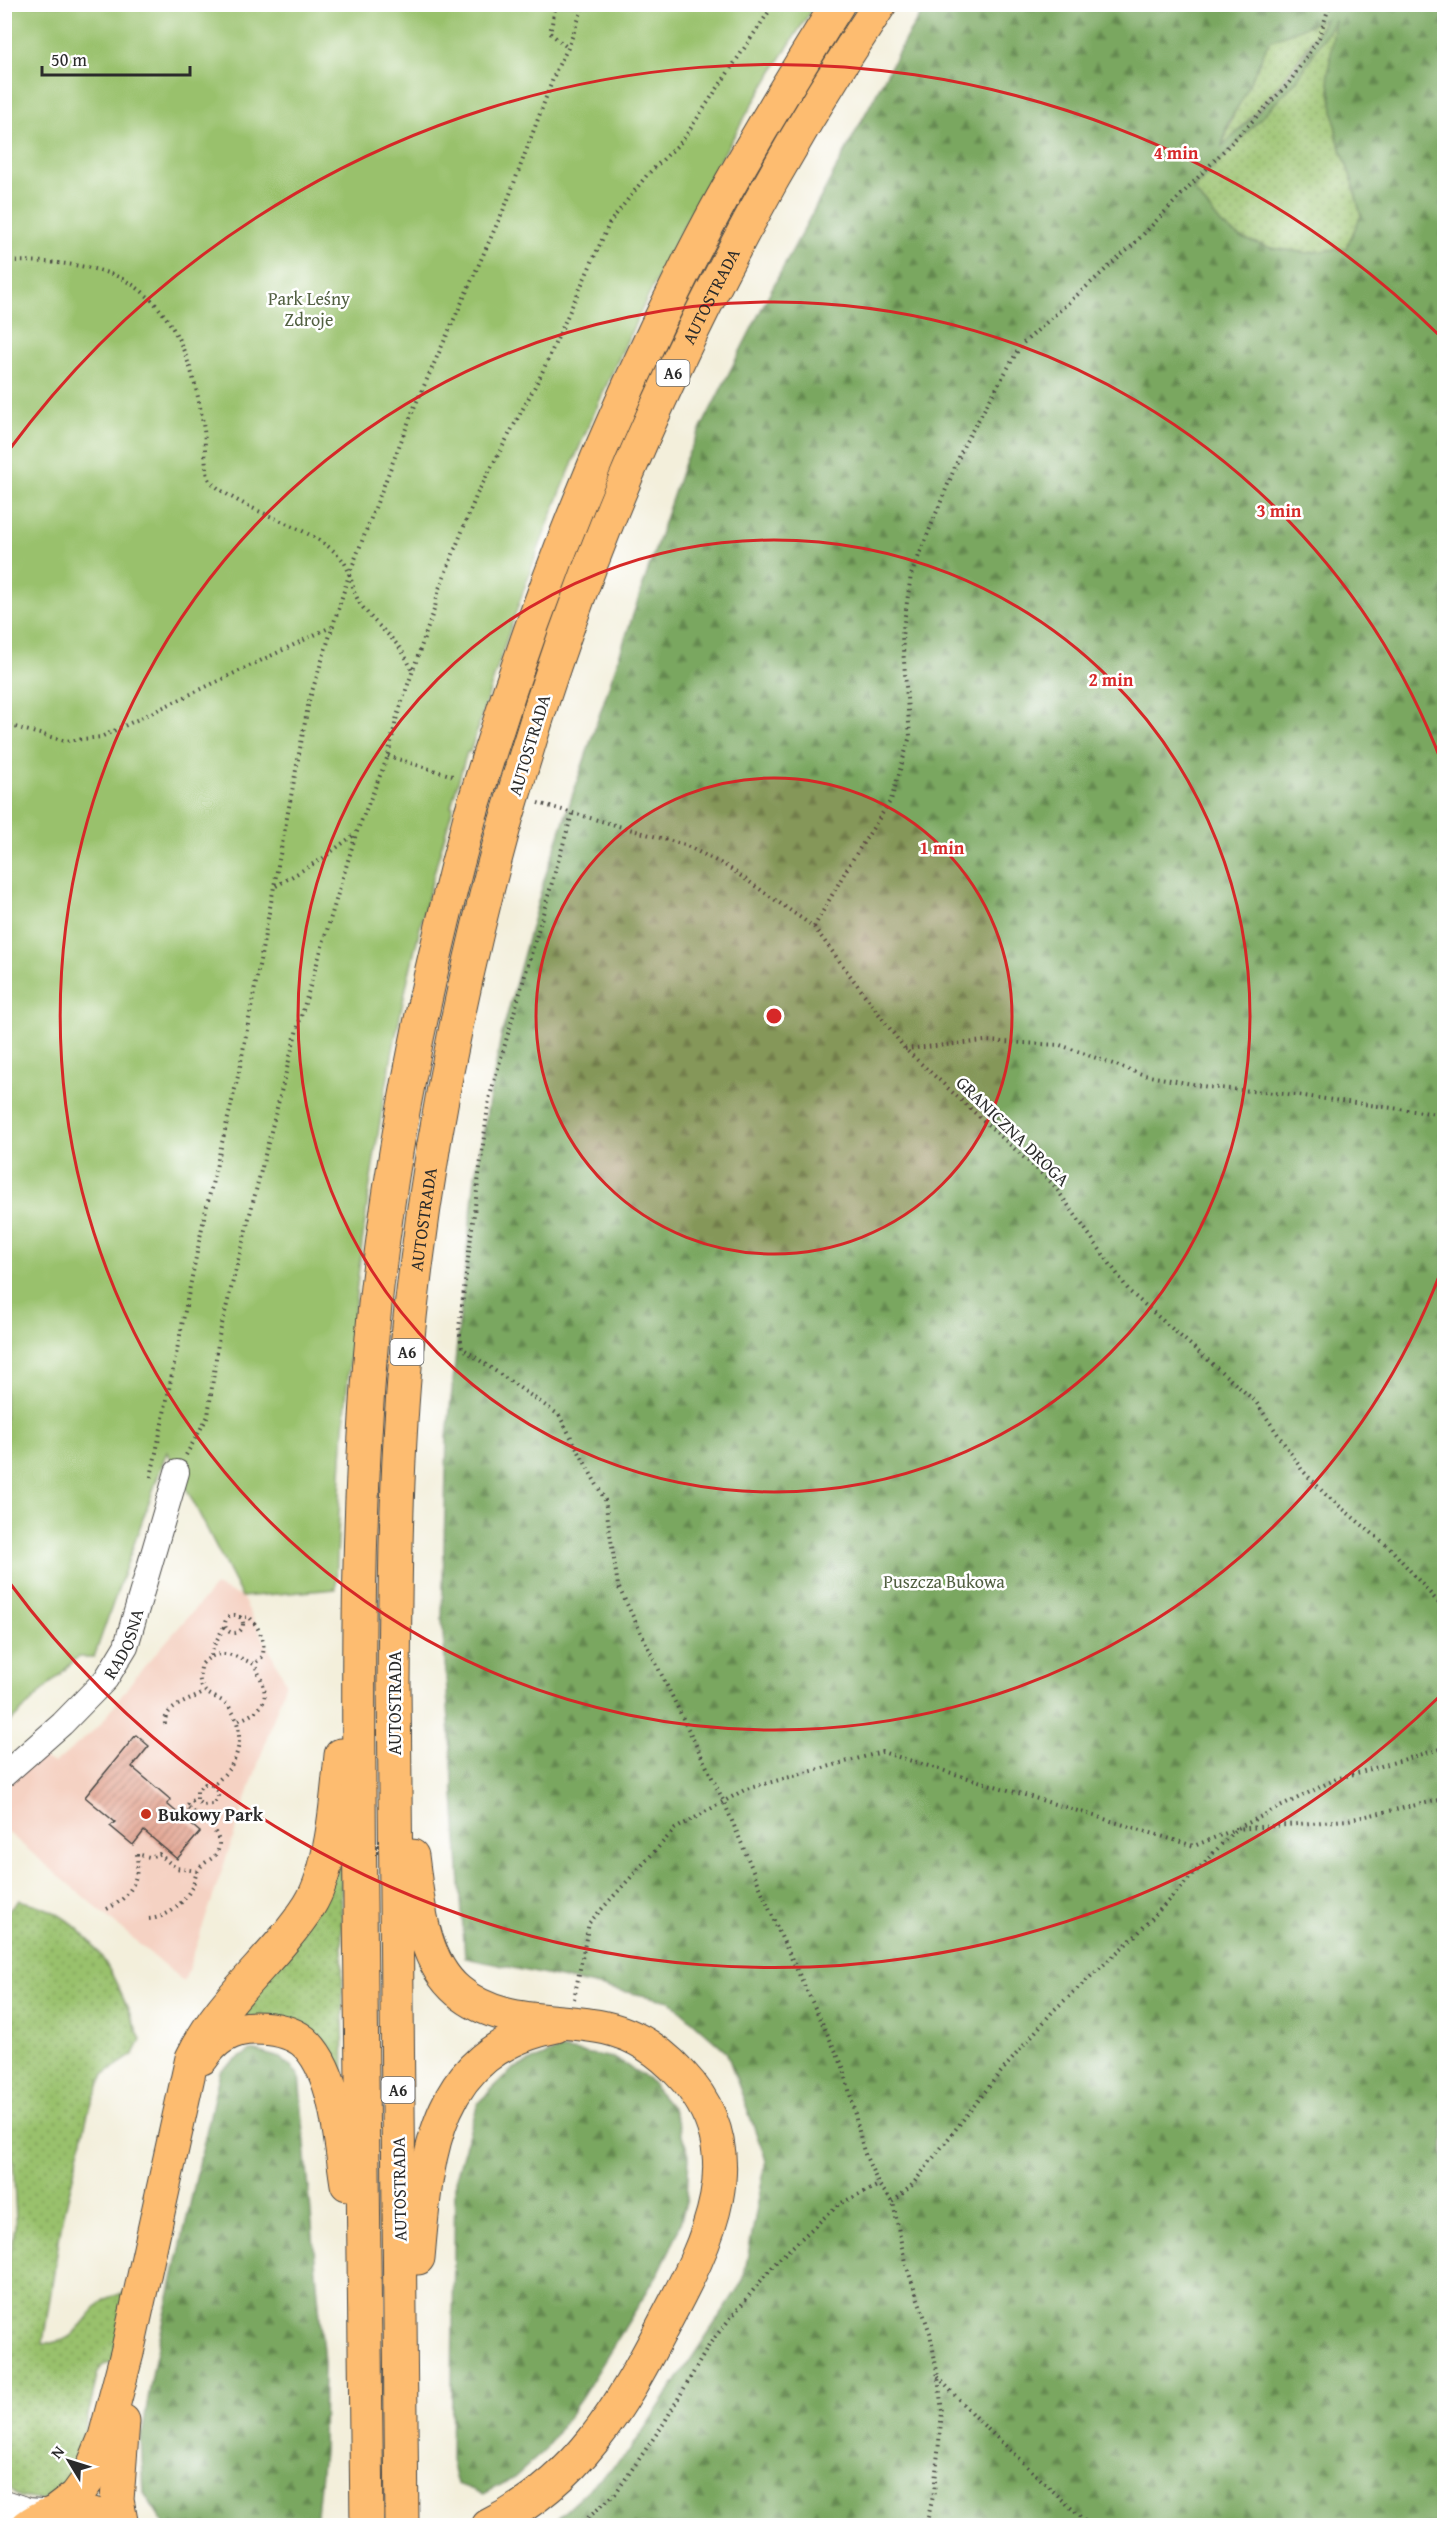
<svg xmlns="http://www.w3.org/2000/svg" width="1449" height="2530" font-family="'Gentium Book Plus',serif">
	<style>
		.built { fill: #f5d2c3 }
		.grass { fill: url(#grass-dots); stroke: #62764c; stroke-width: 1.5 }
		.forest { fill: url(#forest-firs); stroke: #526946; stroke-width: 1.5; fill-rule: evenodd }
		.park { fill: #99c16c; stroke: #62764c; stroke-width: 1.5 }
		.building { fill: url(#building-hatch) }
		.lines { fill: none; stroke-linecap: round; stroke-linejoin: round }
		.minor-casing { stroke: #494845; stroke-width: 26 }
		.major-casing { stroke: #494845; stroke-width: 34 }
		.highway-casing { stroke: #494845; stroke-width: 35 }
		.path { stroke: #494845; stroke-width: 4; stroke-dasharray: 1.5 4.5; stroke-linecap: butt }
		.minor { stroke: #fff; stroke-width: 24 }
		.major { stroke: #fdbc70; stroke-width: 32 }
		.highway { stroke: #fdbc70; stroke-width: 33 }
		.highway-bridge-casing { stroke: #494845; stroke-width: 35; stroke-linecap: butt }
		.highway-bridge { stroke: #fdbc70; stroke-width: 33 }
		.ring { fill: none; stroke: #d62828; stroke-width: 3 }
		.poi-dot { fill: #c8321e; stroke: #fff; stroke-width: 2 }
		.labels { text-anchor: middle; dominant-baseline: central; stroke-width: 5; stroke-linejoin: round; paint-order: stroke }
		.shield { fill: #fff; stroke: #6b6b6b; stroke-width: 1.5 }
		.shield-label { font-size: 16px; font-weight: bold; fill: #2b2b2b }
		.street-label { font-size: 18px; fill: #2b2b2b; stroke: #fff }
		.park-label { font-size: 18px; fill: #526042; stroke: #fff }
		.poi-label { font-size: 18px; font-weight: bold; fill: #2b2b2b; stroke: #fff; text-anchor: start }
		.centre { fill: #d62828; stroke: #fff; stroke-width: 3 }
		.ring-label { font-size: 18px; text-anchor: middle; font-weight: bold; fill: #d62828; stroke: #fff; stroke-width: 5; stroke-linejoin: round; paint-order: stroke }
	</style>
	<defs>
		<pattern id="grass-dots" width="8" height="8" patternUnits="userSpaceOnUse" patternTransform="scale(1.5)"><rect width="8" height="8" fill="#99c16c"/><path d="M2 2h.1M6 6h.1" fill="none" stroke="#7d9d59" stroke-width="1.8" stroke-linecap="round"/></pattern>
		<pattern id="forest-firs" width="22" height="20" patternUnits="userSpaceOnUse" patternTransform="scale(1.5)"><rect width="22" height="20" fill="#7aa760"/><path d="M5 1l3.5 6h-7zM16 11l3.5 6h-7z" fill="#64884f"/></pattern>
		<pattern id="building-hatch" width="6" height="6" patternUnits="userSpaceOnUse" patternTransform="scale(1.5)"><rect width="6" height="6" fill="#e5a895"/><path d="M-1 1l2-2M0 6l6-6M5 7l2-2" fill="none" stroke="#ba897a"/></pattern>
	</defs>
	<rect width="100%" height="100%" fill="#fff"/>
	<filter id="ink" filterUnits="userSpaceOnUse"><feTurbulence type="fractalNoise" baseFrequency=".0167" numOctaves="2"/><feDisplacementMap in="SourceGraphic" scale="12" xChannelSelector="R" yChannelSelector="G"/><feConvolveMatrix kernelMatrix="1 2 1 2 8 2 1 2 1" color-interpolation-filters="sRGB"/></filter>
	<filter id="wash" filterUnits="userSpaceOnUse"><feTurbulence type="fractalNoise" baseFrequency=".008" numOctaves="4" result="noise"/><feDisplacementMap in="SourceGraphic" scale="24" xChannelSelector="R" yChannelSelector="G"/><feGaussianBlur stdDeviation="1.35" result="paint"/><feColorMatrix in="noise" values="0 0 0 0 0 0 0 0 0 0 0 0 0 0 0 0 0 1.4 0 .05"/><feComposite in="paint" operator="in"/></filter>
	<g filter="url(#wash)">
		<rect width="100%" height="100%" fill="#f3efdb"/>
		<polygon class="built" points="215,1586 242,1597 286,1682 184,1982 5,1830 5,1785 37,1755 54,1764 100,1725 135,1677"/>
		<g class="grass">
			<path d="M1326 18C1297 67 1261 107 1222 148 1232 110 1253 76 1269 41Z"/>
			<polygon points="1336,18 1328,75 1337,137 1352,180 1361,216 1346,248 1307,253 1271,248 1241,238 1222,225 1193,189 1296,81"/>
			<polygon points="341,1859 344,2086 331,2072 248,2021 238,2009"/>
			<path d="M19 1900C30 1903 43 1906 54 1912 104 1939 120 1992 141 2040L134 2054 104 2074 88 2113 61 2227 43 2343C78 2344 79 2321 102 2302 108 2296 120 2294 128 2292L114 2360 102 2366 98 2372 84 2433 96 2436 82 2472 49 2498 41 2500 20 2497 5 2484V2288L16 2220 13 2160 4 2127V1915Z"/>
		</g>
		<g class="forest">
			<path d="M927 5H1444V2525H550L629 2452 743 2281 766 2160 726 2051 670 2001 465 1958 442 1618 447 1437 475 1176 501 1037 544 880 685 460 769 294 907 36ZM1325 19C1305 63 1259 115 1222 146L1229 121 1242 100 1269 41ZM1335 20 1328 75 1337 137 1352 180 1361 216 1346 248 1307 253 1271 248 1241 238 1222 225 1193 189 1296 81Z"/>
			<polygon points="560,2049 614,2058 647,2078 673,2109 689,2155 687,2198 677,2235 659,2272 582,2397 543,2452 514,2478 484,2494 457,2484 451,2461 455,2181 478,2103 513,2069"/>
			<polygon points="251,2050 281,2058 299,2075 324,2363 323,2451 316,2525 165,2525 144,2493 141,2440 154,2364 220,2071"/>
		</g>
		<path class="park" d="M5 5H815C714 157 630 322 561 491 526 577 498 665 470 752H467L451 806 453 807C376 1062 344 1324 336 1589L242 1597 167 1451 94 1657H78L5 1727Z"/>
		<g id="blocks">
			<polygon class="building" points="136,1735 149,1746 132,1767 171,1800 167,1804 200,1832 177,1859 144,1831 133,1845 110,1826 115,1822 85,1797"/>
		</g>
	</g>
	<g filter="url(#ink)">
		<use href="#blocks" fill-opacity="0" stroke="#494845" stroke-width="1.5"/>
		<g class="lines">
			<g class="minor-casing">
				<g id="minor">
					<path id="s1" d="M4 1775 62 1724 106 1679 126 1646 177 1472"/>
					<polyline points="4,2502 28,2510 54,2512"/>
				</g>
			</g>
			<g class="major-casing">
				<path id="major" d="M27 2526C55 2505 89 2505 117 2526"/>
			</g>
			<g class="highway-casing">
				<g id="highway">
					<path d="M488 758C541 587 607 422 688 263 733 174 785 89 838 4"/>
					<path id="s2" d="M522 767C602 498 724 239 880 4"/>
					<path d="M412 1856C418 1900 421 1960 458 1991 500 2027 557 2017 606 2028 637 2035 660 2051 681 2074 756 2153 706 2245 664 2324 619 2410 579 2481 488 2526"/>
					<path d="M202 2058C215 2038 232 2028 255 2028 271 2028 290 2031 303 2041 337 2070 340 2142 347 2184"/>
					<path d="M418 2258C427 2155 433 2051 556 2026"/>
					<path d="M55 2512 76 2496 87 2481 105 2437 127 2353 192 2058C220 1999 274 1960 309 1906 332 1870 337 1798 341 1755"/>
					<polyline points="122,2526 117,2500 123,2421"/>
					<path d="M367 2526C365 2318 362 2110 360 1902 358 1703 355 1504 375 1305 393 1139 427 974 471 813"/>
					<path id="s3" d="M402 2526 394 1684C395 1578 396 1473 405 1367 422 1183 456 1001 505 823"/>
				</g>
			</g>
			<g class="path">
				<polyline points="556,4 550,33 568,48"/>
				<path d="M4 261C38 261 75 262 108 273 174 295 195 369 204 430 206 444 203 474 212 483 245 513 307 524 338 555 352 568 350 585 358 600 360 605 365 610 368 614 387 636 401 642 412 671"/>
				<polyline points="4,724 65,741 101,737 331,627"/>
				<polyline points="388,756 456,777"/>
				<polyline points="538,803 685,845 728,867 814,927 905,1049 1053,1184 1130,1292 1256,1402 1302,1470 1326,1495 1390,1548 1444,1609"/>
				<polyline points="572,814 489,1099 459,1328 462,1348 559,1415 605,1500 618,1586 724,1802 779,1932 844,2069 864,2152 879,2185 893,2202 905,2262 930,2333 938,2377 942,2412 934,2492 926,2526"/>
				<polyline points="276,886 323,858 355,834"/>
				<polyline points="814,927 849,865 891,800 910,736 902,636 911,575 964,445 1021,345 1133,245 1289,83 1319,38 1330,4"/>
				<polyline points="905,1049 985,1041 1060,1045 1144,1075 1208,1087 1296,1095 1444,1115"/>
				<polyline points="186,1455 208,1416 219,1336 296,1033 356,834 388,756 397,716 435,607 439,589 477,494 540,377 610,222 647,175 682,141 774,4"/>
				<polyline points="151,1477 204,1218 239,1072 309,701 350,572 414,408 507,202 557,68 568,48 584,4"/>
				<circle cx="234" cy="1624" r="9"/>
				<path d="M239 1617H249C259 1627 267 1643 262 1657L254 1664"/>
				<polyline points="211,1656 213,1647 225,1625"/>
				<path d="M165 1724C163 1706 193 1700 205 1692"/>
				<path d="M213 1785 218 1791V1798L213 1804 203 1805 197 1801V1790L205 1784 213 1785C221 1778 229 1771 234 1760 243 1743 240 1715 225 1703 218 1697 207 1696 202 1687 198 1679 200 1672 202 1664 219 1646 235 1656 254 1664 269 1693 272 1708 237 1721"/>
				<path d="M107 1909C131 1897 139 1881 137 1854L149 1857 159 1854 176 1868 197 1871"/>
				<path d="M149 1919C169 1917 183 1904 192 1887 195 1881 195 1874 199 1869 205 1859 218 1860 219 1845 220 1829 197 1815 186 1806L191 1801 197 1799"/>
				<polyline points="574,1999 589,1923 675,1829 746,1789 882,1752 1194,1846 1236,1829 1348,1820 1444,1799"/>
				<polyline points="893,2202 912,2185 995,2079 1054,2010 1136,1935 1236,1829 1336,1779 1444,1748"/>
				<polyline points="938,2377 975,2417 1090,2526"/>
				<polyline points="579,2526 615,2494 664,2423 711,2342 778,2260 839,2204 879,2185"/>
			</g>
			<use href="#minor" class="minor"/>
			<use href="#major" class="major"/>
			<use href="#highway" class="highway"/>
			<g class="highway-bridge-casing">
				<g id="highway-bridge">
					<polyline points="471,813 488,758"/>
					<polyline points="505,823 522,767"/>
				</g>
			</g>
			<use href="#highway-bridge" class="highway-bridge"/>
		</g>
	</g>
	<circle cx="774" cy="1016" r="238" fill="#d62828" fill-opacity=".12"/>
	<g class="ring">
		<circle cx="774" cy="1016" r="238"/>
		<circle cx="774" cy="1016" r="476"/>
		<path d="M1443 1266A714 714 0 1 1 1443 766"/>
		<path d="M1441 1695A952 952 0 0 1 9 1582M9 450A952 952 0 0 1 1441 337"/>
	</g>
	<circle class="poi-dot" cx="146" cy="1814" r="6"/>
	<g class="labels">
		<g class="shield">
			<rect x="656.5" y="360" width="33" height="26" rx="4.5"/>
			<rect x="390.5" y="1339" width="33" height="26" rx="4.5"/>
			<rect x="381.5" y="2077" width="33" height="26" rx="4.5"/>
		</g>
		<g class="shield-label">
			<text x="673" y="373">A6</text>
			<text x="407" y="1352">A6</text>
			<text x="398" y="2090">A6</text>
		</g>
		<g class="street-label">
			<text stroke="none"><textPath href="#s2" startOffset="508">AUTOSTRADA</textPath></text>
			<text transform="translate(529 745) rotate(-73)">AUTOSTRADA</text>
			<text transform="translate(1013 1131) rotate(44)">GRANICZNA DROGA</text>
			<text stroke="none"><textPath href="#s3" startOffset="1308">AUTOSTRADA</textPath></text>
			<text stroke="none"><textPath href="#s1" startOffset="180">RADOSNA</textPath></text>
			<text transform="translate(394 1703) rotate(-90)">AUTOSTRADA</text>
			<text transform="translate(399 2189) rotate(-91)">AUTOSTRADA</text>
		</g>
		<g class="park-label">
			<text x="309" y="298">Park Leśny<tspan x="309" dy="21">Zdroje</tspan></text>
			<text x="944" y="1581">Puszcza Bukowa</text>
		</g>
		<g class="poi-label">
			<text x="158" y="1814">Bukowy Park</text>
		</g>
	</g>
	<circle cx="774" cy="1016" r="9" class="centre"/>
	<g class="ring-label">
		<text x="1176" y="159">4 min</text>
		<text x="1279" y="517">3 min</text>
		<text x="1111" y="686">2 min</text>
		<text x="942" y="854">1 min</text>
	</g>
	<rect width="1449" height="2530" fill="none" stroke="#fff" stroke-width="24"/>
	<g transform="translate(69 2461) rotate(308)" stroke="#ffffff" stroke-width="4.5" paint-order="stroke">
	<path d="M0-4.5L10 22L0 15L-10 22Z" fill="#2b2b2b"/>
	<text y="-9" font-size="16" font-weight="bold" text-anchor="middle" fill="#2b2b2b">N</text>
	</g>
	<path d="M42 66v9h148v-9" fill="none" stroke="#2b2b2b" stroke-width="3"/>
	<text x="51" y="66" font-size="18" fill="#2b2b2b" stroke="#ffffff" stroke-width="4.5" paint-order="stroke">50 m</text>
</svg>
